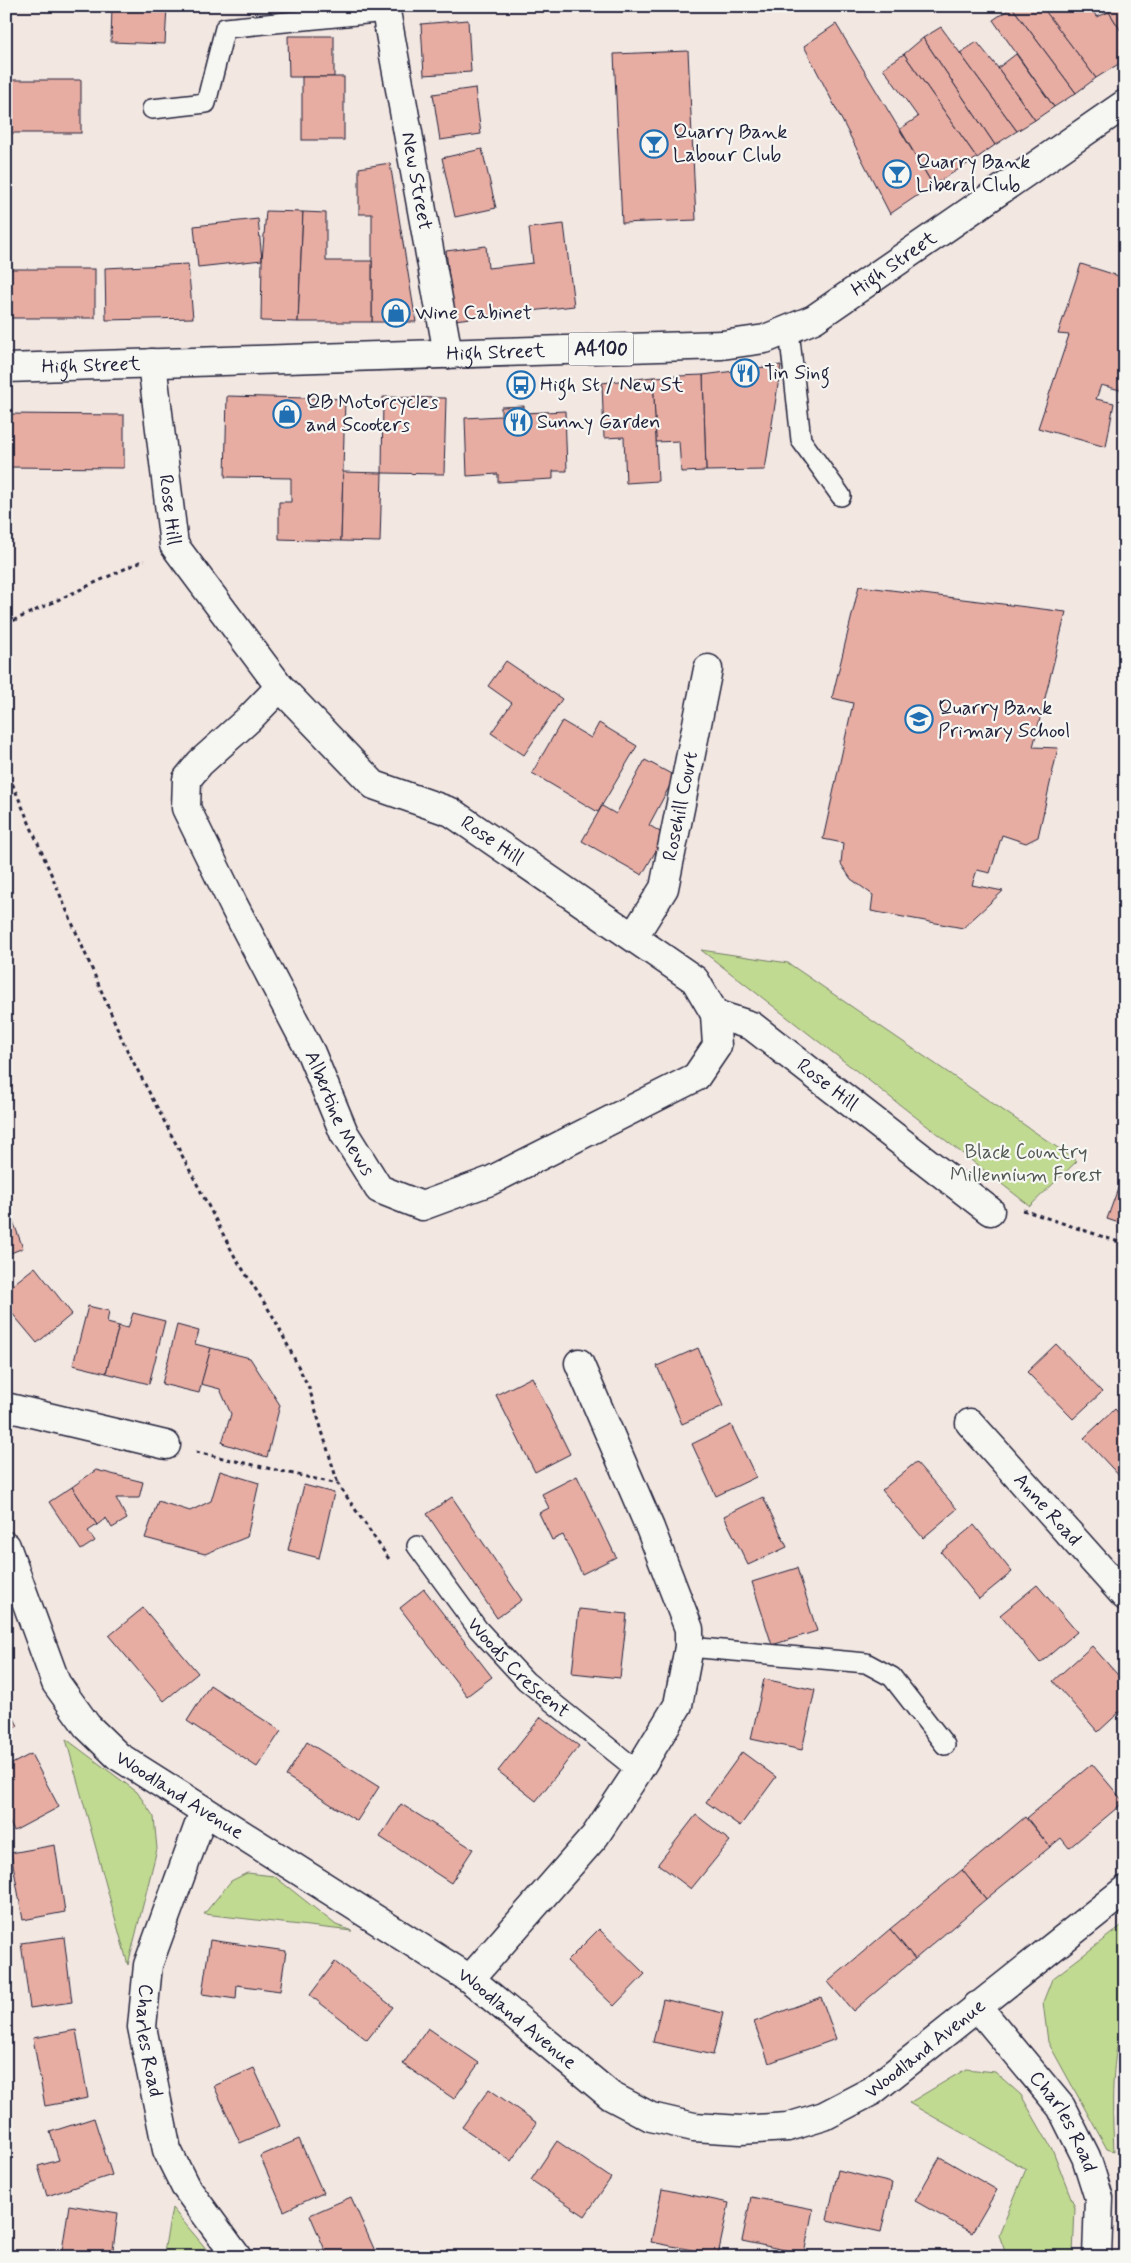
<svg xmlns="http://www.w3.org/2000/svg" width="1131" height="2263" font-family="Mynerve,sans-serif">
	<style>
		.green { fill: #c1da91; stroke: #727e66 }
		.building { fill: #e7ada3; stroke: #22223b }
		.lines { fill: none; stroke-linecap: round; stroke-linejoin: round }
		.lane-casing { stroke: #22223b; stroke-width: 22 }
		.street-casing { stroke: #22223b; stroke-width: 31 }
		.primary-casing { stroke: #22223b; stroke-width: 31 }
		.path { stroke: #22223b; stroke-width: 3; stroke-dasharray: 4 4; stroke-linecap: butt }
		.lane { stroke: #f6f6f2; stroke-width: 19 }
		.street { stroke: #f6f6f2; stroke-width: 28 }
		.primary { stroke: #f6f6f2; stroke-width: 28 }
		.labels { text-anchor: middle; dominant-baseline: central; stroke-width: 4.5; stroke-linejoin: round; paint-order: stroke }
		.shield { fill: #f6f6f2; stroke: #626272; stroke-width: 1 }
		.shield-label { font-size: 19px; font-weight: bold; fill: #22223b }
		.poi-label { font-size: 20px; fill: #22223b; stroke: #f6f6f2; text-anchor: start }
		.street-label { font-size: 20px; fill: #22223b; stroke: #f6f6f2 }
		.park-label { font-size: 20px; fill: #525955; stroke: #f6f6f2 }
	</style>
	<rect width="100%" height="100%" fill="#f3e7e2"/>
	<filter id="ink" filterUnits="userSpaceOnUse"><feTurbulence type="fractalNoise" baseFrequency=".02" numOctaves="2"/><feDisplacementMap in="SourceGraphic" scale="10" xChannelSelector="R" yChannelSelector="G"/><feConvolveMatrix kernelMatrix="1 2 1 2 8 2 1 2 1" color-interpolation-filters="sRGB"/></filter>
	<g filter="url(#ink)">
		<g class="green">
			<polygon points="701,950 788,963 1077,1161 1030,1206"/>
			<polygon points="66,1739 137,1792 154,1817 157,1849 128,1965"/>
			<polygon points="247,1873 274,1876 336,1925 352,1931 204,1914 231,1881"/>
			<path d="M1125 1923V2017C1110 2056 1112 2109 1114 2151L1107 2149 1048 2042 1043 2002 1052 1979Z"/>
			<polygon points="966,2069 995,2072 1021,2095 1053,2151 1075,2208 1073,2255 1006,2254 999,2235 1026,2169 909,2103"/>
			<polygon points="172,2208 213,2257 163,2257"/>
		</g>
		<g class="building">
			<polygon points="112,6 167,6 165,44 111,42"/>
			<polygon points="1042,6 1096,78 1076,93 1012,7"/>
			<polygon points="1045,6 1089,6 1097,17 1109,12 1125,37 1125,60 1096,78 1043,8"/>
			<polygon points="1118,6 1125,6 1125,37 1109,12"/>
			<polygon points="1012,7 1076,93 1054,107 993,20"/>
			<polygon points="468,20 471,72 424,75 421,24"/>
			<polygon points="836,24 933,185 890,214 804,46"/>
			<polygon points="941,27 1017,131 995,145 923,38"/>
			<polygon points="288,36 334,36 334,77 289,77"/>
			<polygon points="923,38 995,145 977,158 904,54"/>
			<polygon points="977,42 998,68 1035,120 1017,131 960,53"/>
			<polygon points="688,51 696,220 622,223 614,54"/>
			<polygon points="904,54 977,158 933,185 900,129 918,117 883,68"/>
			<polygon points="1016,54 1054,107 1035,120 998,68"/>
			<rect x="302" y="77" width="42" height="63"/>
			<rect x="6" y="80" width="75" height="53"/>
			<polygon points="475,88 481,134 440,140 433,94"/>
			<polygon points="482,149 496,208 455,217 442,158"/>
			<polygon points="390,163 416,322 372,322 372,214 359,214 359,168"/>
			<polygon points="266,211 303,212 298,322 261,321 262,260"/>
			<polygon points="303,212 326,213 326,261 372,261 372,322 298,322"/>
			<polygon points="258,219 262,260 198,267 194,226"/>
			<polygon points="564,224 574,306 454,320 446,251 486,246 488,268 533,263 529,228"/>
			<polygon points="188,264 193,318 106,320 105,268"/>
			<polygon points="1081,264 1125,278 1125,371 1120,390 1101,385 1096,399 1114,403 1106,447 1038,428 1069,335 1058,334"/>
			<rect x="6" y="269" width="89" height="49"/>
			<polygon points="781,365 765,470 706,471 703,375"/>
			<polygon points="703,375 706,471 681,472 679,441 656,442 653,377"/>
			<polygon points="653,377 658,481 626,483 624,437 604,438 602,383"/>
			<polygon points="227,396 345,399 341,541 279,539 279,502 291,502 291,478 225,477"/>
			<polygon points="383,397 446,398 444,474 382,473"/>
			<polygon points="524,406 524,413 565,411 567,471 553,471 553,479 498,482 498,474 467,476 465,418 501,416 501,407"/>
			<polygon points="6,414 124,415 124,468 6,467"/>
			<polygon points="343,472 382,473 380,542 341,541"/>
			<polygon points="859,586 1066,612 1033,747 1058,748 1038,837 1026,843 1002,835 990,873 977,870 972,885 1003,891 963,928 871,911 873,895 851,879 841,864 843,843 823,839 853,703 832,698"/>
			<polygon points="506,661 562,699 524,755 491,733 512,703 488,686"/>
			<polygon points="562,721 591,738 599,723 637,746 598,812 532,773"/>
			<polygon points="645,760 675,776 649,825 665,835 642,875 582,841 602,806 616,814"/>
			<polygon points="1125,1169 1125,1225 1107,1219"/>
			<polygon points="6,1202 23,1248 6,1255"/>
			<polygon points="35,1267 72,1314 37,1343 6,1306 6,1290"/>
			<polygon points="88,1306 109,1311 107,1323 119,1326 106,1373 73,1365"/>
			<polygon points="133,1313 165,1321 149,1384 106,1373 119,1326 128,1328"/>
			<polygon points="177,1325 199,1331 195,1344 211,1348 199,1393 162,1384"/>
			<polygon points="1056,1344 1102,1392 1073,1419 1027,1372"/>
			<polygon points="211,1348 250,1358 280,1405 267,1457 222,1443 231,1414 220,1389 201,1384"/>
			<polygon points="698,1348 723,1406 682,1424 657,1366"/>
			<polygon points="532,1377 570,1454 535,1472 496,1395"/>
			<polygon points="1115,1409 1125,1420 1124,1481 1084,1438"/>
			<polygon points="731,1425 756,1477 716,1496 692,1444"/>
			<polygon points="916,1462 957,1509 923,1538 882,1490"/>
			<polygon points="96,1470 143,1482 139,1498 116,1498 127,1519 112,1528 106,1518 97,1525 72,1487"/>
			<polygon points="220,1471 259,1483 247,1537 205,1554 145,1538 158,1501 190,1511 211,1501"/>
			<polygon points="577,1476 616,1557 582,1574 563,1535 552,1540 539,1513 549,1508 542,1494"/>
			<polygon points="304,1485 334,1493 319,1558 288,1550"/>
			<polygon points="72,1487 97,1525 88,1531 95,1541 81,1550 49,1502"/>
			<polygon points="452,1497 522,1600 497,1618 427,1514"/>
			<polygon points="763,1497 787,1547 748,1565 724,1516"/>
			<polygon points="974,1525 1012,1572 979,1599 941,1552"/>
			<polygon points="797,1568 817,1631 772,1645 752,1582"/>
			<polygon points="1037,1585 1077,1632 1040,1663 1000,1615"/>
			<polygon points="424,1589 492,1677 467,1696 400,1608"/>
			<polygon points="143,1608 198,1673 164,1701 109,1636"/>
			<polygon points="579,1609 627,1614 620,1678 572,1673"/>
			<polygon points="1092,1646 1125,1683 1125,1707 1098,1732 1053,1681"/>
			<polygon points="764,1679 815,1690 802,1750 751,1739"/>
			<polygon points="210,1685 281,1731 257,1767 187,1721"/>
			<polygon points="6,1703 18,1726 6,1732"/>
			<polygon points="541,1717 579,1746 536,1801 498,1771"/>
			<polygon points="307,1742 379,1787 357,1821 286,1776"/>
			<polygon points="742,1752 776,1777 740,1826 706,1802"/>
			<polygon points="31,1754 59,1807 14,1831 6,1816 6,1767"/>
			<polygon points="1092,1764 1124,1802 1069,1848 1061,1838 1050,1847 1027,1818"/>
			<polygon points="401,1804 473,1849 451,1883 380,1837"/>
			<polygon points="696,1815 730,1841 691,1889 658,1864"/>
			<polygon points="1025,1817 1050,1847 986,1899 962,1870"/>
			<polygon points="55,1845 65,1912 23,1920 11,1853"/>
			<polygon points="962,1870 986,1899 915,1959 890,1929"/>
			<polygon points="599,1929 645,1974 614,2006 567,1961"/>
			<polygon points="890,1929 915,1959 853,2011 828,1982"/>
			<polygon points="64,1937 72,2002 30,2008 21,1943"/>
			<polygon points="210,1940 286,1951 280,1991 237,1985 236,1999 202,1994"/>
			<polygon points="335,1962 393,2007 367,2040 310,1995"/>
			<polygon points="821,1997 836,2039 769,2063 754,2022"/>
			<polygon points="663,1999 723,2013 713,2055 653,2042"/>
			<polygon points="428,2028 479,2063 454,2099 403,2064"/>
			<polygon points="76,2030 88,2098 45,2106 33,2038"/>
			<polygon points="254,2068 280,2126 240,2143 214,2086"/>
			<polygon points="489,2089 537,2123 511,2161 462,2127"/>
			<polygon points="94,2118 112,2175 47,2196 38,2166 59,2160 50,2132"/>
			<polygon points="299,2139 323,2193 284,2211 260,2156"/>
			<polygon points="557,2141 611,2178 585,2216 531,2180"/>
			<polygon points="940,2157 997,2190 972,2233 915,2201"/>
			<polygon points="838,2170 892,2183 881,2232 827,2220"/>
			<polygon points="662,2189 729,2203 718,2255 651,2242"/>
			<polygon points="351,2197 375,2251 362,2257 328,2257 310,2215"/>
			<polygon points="751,2197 813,2209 804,2254 742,2241"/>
			<polygon points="69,2205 118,2213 112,2257 61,2257"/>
		</g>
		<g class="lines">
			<g class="lane-casing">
				<g id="lane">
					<polyline points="152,109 206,103 225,28 386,12"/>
					<polyline points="789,330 801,440 841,496"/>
					<path id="s1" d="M417 1546 478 1629 526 1681 638 1771"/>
					<polyline points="689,1647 866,1663 892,1677 945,1745"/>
				</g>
			</g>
			<g class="street-casing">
				<g id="street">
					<path id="s2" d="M385 6 448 354"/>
					<path id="s3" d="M152 363 174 545 280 687 374 785 451 812 695 980 715 1014 752 1026 990 1211"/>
					<path id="s4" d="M280 687 249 719 200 763 187 779 186 808 234 906 311 1053 344 1133 379 1189 422 1206 490 1181 696 1077 717 1046 715 1014"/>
					<path id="s5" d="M634 936 664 888 708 669"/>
					<polyline points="6,1407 166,1445"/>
					<path id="s6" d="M970 1423 1125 1596"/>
					<path id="s7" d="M6 1546 56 1683 87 1726 118 1756 470 1979 611 2096 651 2117 694 2127 741 2130 788 2127 824 2116 872 2091 1125 1890"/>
					<path id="s8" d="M204 1811 148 1965 142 2027 167 2150 185 2186 237 2257"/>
					<polyline points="470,1979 595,1836 638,1771 678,1705 689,1647 689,1629 650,1528 579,1363"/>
					<path id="s9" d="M977 2006 1061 2107 1086 2157 1099 2198 1097 2257"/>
				</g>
			</g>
			<g class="primary-casing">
				<g id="primary">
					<path id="s10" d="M6 368 722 345 765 339 814 319 1125 104"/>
				</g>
			</g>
			<g class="path">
				<polyline points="6,624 144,560"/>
				<polyline points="6,769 125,1046 235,1257 274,1318 309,1388 338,1484"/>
				<polyline points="1023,1210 1125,1244"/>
				<polyline points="196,1452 338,1484 389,1559"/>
			</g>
			<use href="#lane" class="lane"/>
			<use href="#street" class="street"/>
			<use href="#primary" class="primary"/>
		</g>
	</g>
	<defs>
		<g id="bar-ring" transform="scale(1.4375)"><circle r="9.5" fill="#f6f6f2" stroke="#1f6fb2" stroke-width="1.5"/><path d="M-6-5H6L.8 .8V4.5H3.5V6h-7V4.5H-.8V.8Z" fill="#1f6fb2"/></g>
		<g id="shop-ring" transform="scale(1.4375)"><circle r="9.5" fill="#f6f6f2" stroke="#1f6fb2" stroke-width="1.5"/><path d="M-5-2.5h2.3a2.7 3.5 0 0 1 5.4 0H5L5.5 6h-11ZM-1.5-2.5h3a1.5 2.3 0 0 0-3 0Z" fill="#1f6fb2"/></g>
		<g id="restaurant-ring" transform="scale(1.4375)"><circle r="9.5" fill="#f6f6f2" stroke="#1f6fb2" stroke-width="1.5"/><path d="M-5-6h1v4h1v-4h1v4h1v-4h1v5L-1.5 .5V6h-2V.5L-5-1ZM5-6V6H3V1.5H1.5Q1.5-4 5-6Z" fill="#1f6fb2"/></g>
		<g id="bus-ring" transform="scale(1.4375)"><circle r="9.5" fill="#f6f6f2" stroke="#1f6fb2" stroke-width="1.5"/><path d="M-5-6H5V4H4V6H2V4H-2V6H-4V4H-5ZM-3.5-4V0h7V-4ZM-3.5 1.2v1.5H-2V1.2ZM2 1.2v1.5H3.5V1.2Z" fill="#1f6fb2"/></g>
		<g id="school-ring" transform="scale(1.4375)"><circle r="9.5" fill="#f6f6f2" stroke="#1f6fb2" stroke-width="1.5"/><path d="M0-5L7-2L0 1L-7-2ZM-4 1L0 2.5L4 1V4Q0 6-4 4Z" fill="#1f6fb2"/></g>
	</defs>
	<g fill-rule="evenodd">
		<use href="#bar-ring" x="654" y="144"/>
		<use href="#bar-ring" x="897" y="174"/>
		<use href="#shop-ring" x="396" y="313"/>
		<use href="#restaurant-ring" x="745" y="373"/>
		<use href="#bus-ring" x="521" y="385"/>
		<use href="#shop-ring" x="287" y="414"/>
		<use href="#restaurant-ring" x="518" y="422"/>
		<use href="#school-ring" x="919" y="719"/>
	</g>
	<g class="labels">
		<rect class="shield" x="568.5" y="332.5" width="65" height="33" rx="4"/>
		<g class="shield-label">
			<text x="601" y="349">A4100</text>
		</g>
		<g class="poi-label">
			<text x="673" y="132">Quarry Bank<tspan x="673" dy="23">Labour Club</tspan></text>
			<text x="916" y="162">Quarry Bank<tspan x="916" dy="23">Liberal Club</tspan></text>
			<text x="415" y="313">Wine Cabinet</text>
			<text x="764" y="373">Tin Sing</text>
			<text x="540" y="385">High St / New St</text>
			<text x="306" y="402">QB Motorcycles<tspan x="306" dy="23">and Scooters</tspan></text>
			<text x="537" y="422">Sunny Garden</text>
			<text x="938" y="708">Quarry Bank<tspan x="938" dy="23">Primary School</tspan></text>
		</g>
		<g class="street-label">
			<text stroke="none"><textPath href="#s2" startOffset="178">New Street</textPath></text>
			<text stroke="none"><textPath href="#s10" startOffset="910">High Street</textPath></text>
			<text stroke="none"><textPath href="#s10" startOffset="490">High Street</textPath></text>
			<text stroke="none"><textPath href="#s10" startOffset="85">High Street</textPath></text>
			<text stroke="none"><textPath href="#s3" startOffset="148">Rose Hill</textPath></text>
			<text stroke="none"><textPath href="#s5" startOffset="140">Rosehill Court</textPath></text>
			<text stroke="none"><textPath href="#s3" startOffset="628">Rose Hill</textPath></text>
			<text stroke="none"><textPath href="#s3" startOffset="1048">Rose Hill</textPath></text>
			<text stroke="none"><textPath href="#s4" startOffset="502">Albertine Mews</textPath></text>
			<text stroke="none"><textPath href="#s6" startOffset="116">Anne Road</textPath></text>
			<text stroke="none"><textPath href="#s1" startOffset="159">Woods Crescent</textPath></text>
			<text stroke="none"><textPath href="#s7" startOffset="315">Woodland Avenue</textPath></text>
			<text stroke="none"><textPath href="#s7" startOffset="720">Woodland Avenue</textPath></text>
			<text stroke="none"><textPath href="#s8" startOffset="240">Charles Road</textPath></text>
			<text stroke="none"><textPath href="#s7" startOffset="1185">Woodland Avenue</textPath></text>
			<text stroke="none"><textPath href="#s9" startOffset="145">Charles Road</textPath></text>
		</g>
		<g class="park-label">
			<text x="1026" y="1152">Black Country<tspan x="1026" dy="23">Millennium Forest</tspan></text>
		</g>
	</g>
	<rect width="1131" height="2263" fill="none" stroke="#f6f6f2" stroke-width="25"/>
	<rect x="12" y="12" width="1106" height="2238" fill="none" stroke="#22223b" stroke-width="2" filter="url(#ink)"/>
</svg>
